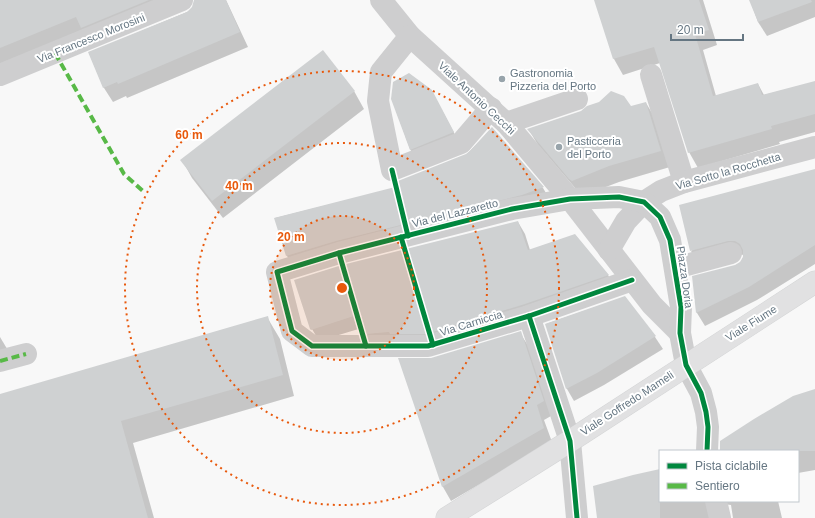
<svg xmlns="http://www.w3.org/2000/svg" width="815" height="518" font-family="Helvetica,sans-serif">
	<style>
		.shadow { fill: #0003 }
		.building { fill: #cfd1d2 }
		.lines { fill: none; stroke-linecap: round; stroke-linejoin: round }
		.major-casing { stroke: #d4d5d6; stroke-width: 23 }
		.minor { stroke: #cececf; stroke-width: 22 }
		.major { stroke: #e1e1e2; stroke-width: 22 }
		.quiet { stroke: #58b947; stroke-width: 4; stroke-dasharray: 8 4; stroke-linecap: butt }
		.cycleway-casing { stroke: #fff; stroke-width: 8 }
		.cycleway { stroke: #00873e; stroke-width: 5 }
		.ring { fill: none; stroke: #e8590c; stroke-width: 2; stroke-dasharray: 2 4 }
		.poi-dot { fill: #98a4ab; stroke: #fff; stroke-width: 1.5 }
		.labels { text-anchor: middle; dominant-baseline: central; stroke-width: 4; stroke-linejoin: round; paint-order: stroke }
		.street-label { font-size: 11px; fill: #657682; stroke: #fff }
		.poi-label { font-size: 11px; fill: #657682; stroke: #fff; text-anchor: start }
		.centre { fill: #e8590c; stroke: #fff; stroke-width: 2 }
		.ring-label { font-size: 12px; text-anchor: middle; font-weight: bold; fill: #e8590c; stroke: #fff; stroke-width: 4; stroke-linejoin: round; paint-order: stroke }
	</style>
	<rect width="100%" height="100%" fill="#f8f8f8"/>
	<g class="shadow">
		<polygon points="0,0 175,0 0,64"/>
		<polygon points="210,0 226,0 248,47 127,98 126,96 113,102 104,88 89,53 187,12"/>
		<polygon points="595,0 703,0 717,45 703,50 716,96 758,84 764,95 815,82 815,132 779,142 780,144 698,168 689,152 660,63 623,75 614,59"/>
		<polygon points="750,0 815,0 815,17 767,36 758,22"/>
		<polygon points="354,91 364,109 223,218 192,178 182,160"/>
		<polygon points="392,99 437,101 459,142 416,159 410,149"/>
		<polygon points="600,103 631,107 646,103 655,118 670,167 619,182 582,196 538,145 529,130 582,112"/>
		<polygon points="492,128 543,188 549,198 294,267 287,256 275,218 400,187 466,155"/>
		<polygon points="815,170 815,264 757,300 705,326 697,313 693,277 735,266 741,262 744,255 736,254 699,264 691,251"/>
		<polygon points="518,222 525,234 530,250 575,235 608,275 615,287 532,316 374,345 366,333 365,327 319,341 312,329"/>
		<polygon points="625,297 655,337 663,349 604,385 574,401 567,389 546,324"/>
		<polygon points="267,317 280,339 294,396 133,443 154,518 0,518 0,395"/>
		<polygon points="520,333 529,347 551,416 544,420 552,442 451,501 443,487 400,359 432,359"/>
		<polygon points="0,337 12,357 0,361"/>
		<polygon points="815,390 815,470 798,473 798,451 720,451"/>
		<polygon points="660,470 660,501 778,501 782,518 733,518 731,505 722,504 712,518 598,518"/>
	</g>
	<g class="building">
		<polygon points="0,0 149,0 81,28 76,17 0,48"/>
		<polygon points="194,0 226,0 240,32 118,84 117,82 103,88 88,52 187,12 192,7"/>
		<polygon points="594,0 699,0 709,30 695,34 713,96 758,83 762,95 815,81 815,114 771,126 772,129 688,153 654,47 613,59"/>
		<polygon points="749,0 811,0 812,2 758,22"/>
		<polygon points="323,50 355,91 212,201 180,160"/>
		<polygon points="409,73 432,90 454,132 410,150 391,99 393,82"/>
		<polygon points="611,91 624,96 631,106 646,102 661,151 609,166 572,181 569,179 527,129 581,111 587,106 599,102"/>
		<polygon points="492,127 544,187 522,195 336,241 286,256 274,218 399,186 398,181 466,154 470,151"/>
		<polygon points="815,169 815,245 749,287 696,313 692,276 735,265 740,262 743,257 743,250 740,244 735,241 728,241 690,251 679,205"/>
		<polygon points="518,221 528,250 575,234 609,275 525,304 426,334 390,334 389,332 366,334 360,314 311,330 310,329 294,280 342,265"/>
		<polygon points="625,296 656,336 597,373 566,389 545,324"/>
		<polygon points="268,316 283,375 121,421 148,518 0,518 0,394"/>
		<polygon points="521,331 544,401 537,405 544,428 442,487 398,358 431,358"/>
		<polygon points="815,389 815,451 720,451 720,441 754,419 793,396"/>
		<polygon points="660,469 660,518 597,518 593,486 633,475"/>
	</g>
	<g class="lines">
		<g class="major-casing">
			<polyline id="major" points="447,518 570,441 815,282"/>
		</g>
		<g class="minor">
			<polyline points="381,0 410,36 506,123 570,199 652,305 680,333"/>
			<polyline points="410,36 381,72 378,101 392,170 461,143 491,108"/>
			<polyline points="0,75 182,0"/>
			<polyline points="651,75 684,182"/>
			<polyline points="506,123 577,99"/>
			<polyline points="609,250 626,221 644,202 661,191 684,182 815,147"/>
			<polyline points="675,268 731,253"/>
			<polyline points="632,280 529,316 428,346 312,346 292,331 277,272 339,253 512,209 570,199 619,197 644,202 660,217 670,240 681,307 680,333 686,365 701,393 706,412 708,427 707,451"/>
			<polyline points="529,316 570,441 577,518"/>
			<polyline points="0,361 26,354"/>
			<polyline points="716,501 720,518"/>
		</g>
		<use href="#major" class="major"/>
		<g class="quiet">
			<polyline points="55,53 124,174 144,192"/>
			<polyline points="0,361 26,354"/>
		</g>
		<g class="cycleway-casing">
			<g id="cycleway">
				<polyline points="392,170 408,236"/>
				<polyline points="401,237 433,345"/>
				<polyline points="339,253 366,346"/>
				<polyline points="632,280 529,316 428,346 312,346 292,331 277,272 339,253 512,209 570,199 619,197 644,202 660,217 670,240 681,307 680,333 686,365 701,393 706,412 708,427 707,451"/>
				<polyline points="529,316 570,441 577,518"/>
			</g>
		</g>
		<use href="#cycleway" class="cycleway"/>
	</g>
	<circle cx="342" cy="288" r="72" fill="#e8590c" fill-opacity=".12"/>
	<g class="ring">
		<circle cx="342" cy="288" r="72"/>
		<circle cx="342" cy="288" r="145"/>
		<circle cx="342" cy="288" r="217"/>
	</g>
	<g class="poi-dot">
		<circle cx="502" cy="79" r="4"/>
		<circle cx="559" cy="147" r="4"/>
	</g>
	<g class="labels">
		<g class="street-label">
			<text transform="translate(91 38) rotate(-22)">Via Francesco Morosini</text>
			<text transform="translate(477 98) rotate(43)">Viale Antonio Cecchi</text>
			<text transform="translate(728 171) rotate(-16)">Via Sotto la Rocchetta</text>
			<text transform="translate(455 213) rotate(-14)">Via del Lazzaretto</text>
			<text transform="translate(685 277) rotate(82)">Piazza Doria</text>
			<text transform="translate(471 323) rotate(-17)">Via Carniccia</text>
			<text transform="translate(751 323) rotate(-32)">Viale Fiume</text>
			<text transform="translate(627 403) rotate(-33)">Viale Goffredo Mameli</text>
		</g>
		<g class="poi-label">
			<text x="510" y="73">Gastronomia<tspan x="510" dy="13">Pizzeria del Porto</tspan></text>
			<text x="567" y="141">Pasticceria<tspan x="567" dy="13">del Porto</tspan></text>
		</g>
	</g>
	<circle cx="342" cy="288" r="6" class="centre"/>
	<g class="ring-label">
		<text x="189" y="139">60 m</text>
		<text x="239" y="190">40 m</text>
		<text x="291" y="241">20 m</text>
	</g>
	<rect x="659" y="450" width="140" height="52" fill="#ffffff" stroke="#c1c8cd"/>
	<rect x="667" y="463" width="20" height="6" fill="#00873e" stroke="#c1c8cd"/>
	<text x="695" y="470" font-size="12" fill="#657682">Pista ciclabile</text>
	<rect x="667" y="483" width="20" height="6" fill="#58b947" stroke="#c1c8cd"/>
	<text x="695" y="490" font-size="12" fill="#657682">Sentiero</text>
	<path d="M671 34v6h72v-6" fill="none" stroke="#657682" stroke-width="2"/>
	<text x="677" y="34" font-size="12" fill="#657682" stroke="#ffffff" stroke-width="3" paint-order="stroke">20 m</text>
</svg>
